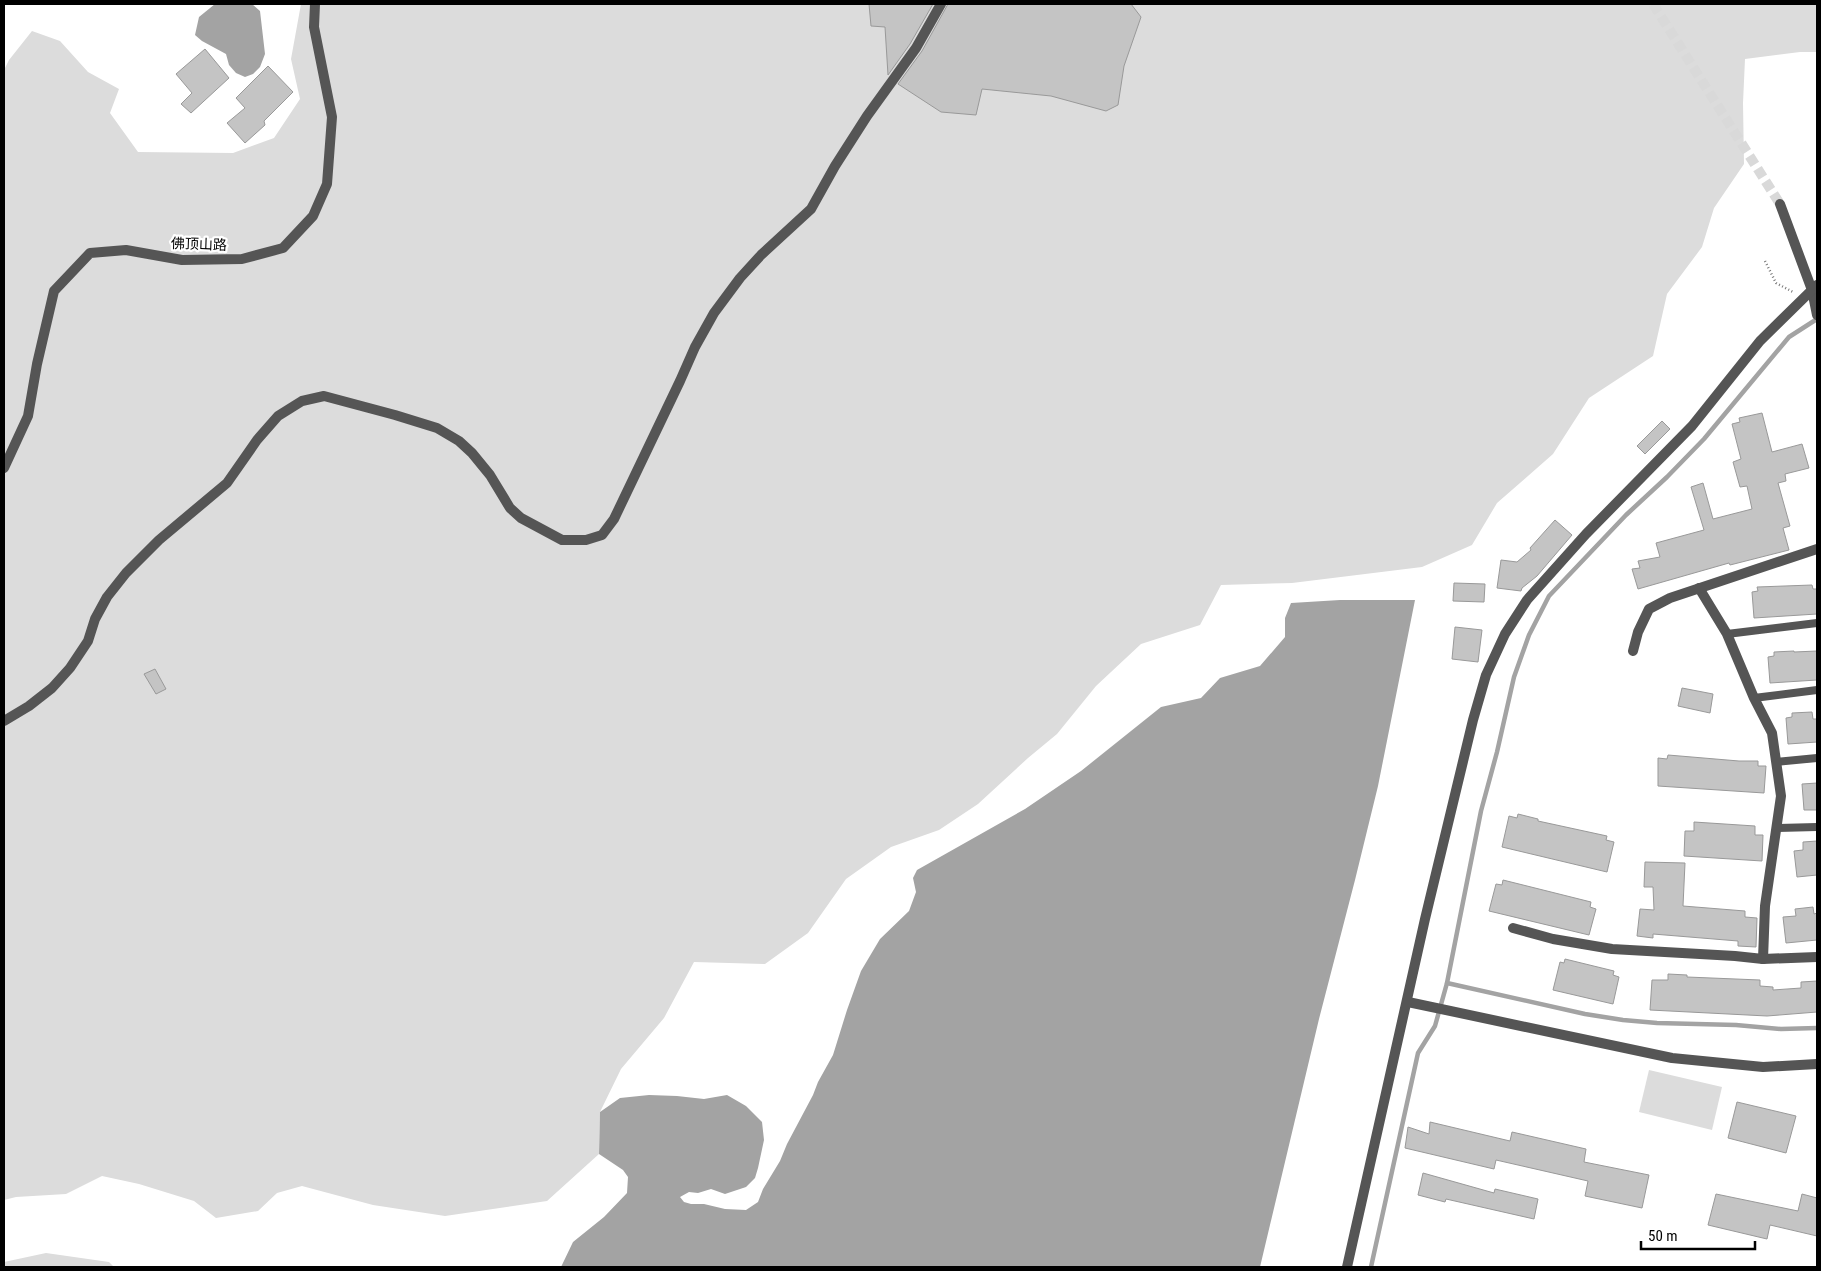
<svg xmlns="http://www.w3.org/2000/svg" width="1821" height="1271" font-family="'Roboto Condensed','Noto Sans SC',sans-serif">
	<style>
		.green { fill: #dcdcdc }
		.water { fill: #a3a3a3 }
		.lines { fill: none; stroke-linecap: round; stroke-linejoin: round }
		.stream { stroke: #a3a3a3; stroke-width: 4.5 }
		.building { fill: #c4c4c4; stroke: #999 }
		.street-tunnel { stroke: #d9d9d9; stroke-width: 10; stroke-dasharray: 10 5; stroke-linecap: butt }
		.path { stroke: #777; stroke-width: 2.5; stroke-dasharray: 1 2.5; stroke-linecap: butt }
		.lane { stroke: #555; stroke-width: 8 }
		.street { stroke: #555; stroke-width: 10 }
		.labels { text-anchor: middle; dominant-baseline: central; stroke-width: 4.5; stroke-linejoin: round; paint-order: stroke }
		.street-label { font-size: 14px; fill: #000; stroke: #fff }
	</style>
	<rect width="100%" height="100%" fill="#fff"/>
	<g class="green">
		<polygon points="301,4 1817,4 1817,52 1800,52 1745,59 1743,103 1744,164 1714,208 1702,247 1667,294 1653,356 1589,398 1553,454 1497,503 1472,545 1422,567 1292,583 1221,585 1200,625 1141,644 1096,686 1057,734 1028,758 978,804 939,830 891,847 846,879 808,933 765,964 694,962 664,1018 621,1069 600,1112 599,1154 547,1201 445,1216 373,1205 302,1186 277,1193 258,1211 216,1218 194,1201 139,1184 102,1176 66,1194 16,1197 4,1200 4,70 9,60 32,31 60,41 88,72 119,89 110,113 138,152 233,153 274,138 300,99 291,59"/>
		<polygon points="1649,1070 1722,1087 1712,1130 1639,1112"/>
		<polygon points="46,1253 109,1262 114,1267 4,1267 4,1262"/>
	</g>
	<g class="water">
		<polygon points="215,4 252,4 260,11 265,54 260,67 253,74 245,77 236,73 229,65 226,54 202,41 195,35 199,17"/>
		<polygon points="1340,600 1415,600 1378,786 1355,880 1319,1019 1260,1267 561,1267 573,1242 604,1217 627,1193 628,1177 623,1170 599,1154 600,1112 620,1098 649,1095 677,1096 704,1099 727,1095 746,1106 762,1122 764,1140 758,1168 755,1178 746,1187 725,1194 711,1189 698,1193 689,1192 680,1197 684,1202 691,1204 704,1204 725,1209 746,1210 758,1202 763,1189 780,1161 787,1144 813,1095 818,1082 833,1055 847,1010 861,971 880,939 909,911 916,892 913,878 917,870 1025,809 1081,771 1161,707 1201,698 1220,678 1260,666 1285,637 1285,618 1291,603"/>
	</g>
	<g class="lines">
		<g class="stream">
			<polyline points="1447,983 1585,1014 1623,1020 1657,1023 1736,1025 1781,1029 1817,1028"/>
			<polyline points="1371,1267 1418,1053 1435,1026 1447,983 1481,811 1497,752 1514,677 1529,635 1549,596 1626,515 1667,477 1704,439 1789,337 1817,319"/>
		</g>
	</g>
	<g class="building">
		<polygon points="869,4 933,4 910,44 888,75 885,27 871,26"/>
		<polygon points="948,4 1131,4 1141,17 1124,66 1118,105 1106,111 1051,96 982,89 976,115 941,112 898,84 922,51"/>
		<polygon points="205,49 229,78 191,113 181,104 192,93 176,74"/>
		<polygon points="268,66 293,92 264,121 265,125 245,143 227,123 245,108 236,98"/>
		<polygon points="1762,413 1772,452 1802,444 1809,468 1785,474 1786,481 1778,483 1790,526 1783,528 1789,550 1730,565 1729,563 1638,589 1632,569 1640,568 1638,561 1660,557 1656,543 1704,530 1691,487 1703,483 1713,519 1752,509 1747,486 1740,487 1733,462 1741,459 1732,424 1740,422 1739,418"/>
		<polygon points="1662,421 1670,429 1645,454 1637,446"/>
		<polygon points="1555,520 1572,535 1537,576 1522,588 1521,591 1497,588 1501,560 1517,562 1531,550 1530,548"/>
		<polygon points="1454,583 1485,584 1484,602 1453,601"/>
		<polygon points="1812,585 1813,589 1817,589 1817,614 1754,618 1752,592 1758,591 1757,587"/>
		<polygon points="1455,627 1482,630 1478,662 1452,659"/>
		<polygon points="1794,651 1794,652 1817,651 1817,680 1770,683 1768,657 1774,656 1774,652"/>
		<polygon points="155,669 166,689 156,694 144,674"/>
		<polygon points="1682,688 1713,694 1710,713 1678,706"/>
		<polygon points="1812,712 1813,719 1817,719 1817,742 1788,744 1786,718 1792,717 1792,713"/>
		<polygon points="1668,755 1739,761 1758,761 1758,766 1766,766 1764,793 1658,786 1658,758 1667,759"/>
		<polygon points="1817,783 1817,810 1804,810 1802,784"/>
		<polygon points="1518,814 1538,819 1538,821 1607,836 1606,840 1614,842 1607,872 1502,847 1509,816 1517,818"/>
		<polygon points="1694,822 1755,826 1755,835 1763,835 1762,861 1684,856 1685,831 1694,831"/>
		<polygon points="1817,841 1817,875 1797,877 1794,851 1803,850 1803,842"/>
		<polygon points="1645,862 1685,863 1683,906 1745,911 1745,917 1757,918 1756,947 1738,946 1738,941 1653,934 1653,938 1637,936 1640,909 1654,910 1653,887 1644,887"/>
		<polygon points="1503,880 1591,902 1590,907 1596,909 1589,935 1489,911 1496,884 1502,885"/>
		<polygon points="1813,907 1814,914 1817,913 1817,940 1786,943 1783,917 1796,916 1795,909"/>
		<polygon points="1565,959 1614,971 1613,975 1619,977 1613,1004 1553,990 1560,962 1564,963"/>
		<polygon points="1668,974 1687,975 1687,977 1760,980 1760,986 1773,987 1773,990 1801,988 1801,982 1817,981 1817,1012 1767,1016 1650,1010 1652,980 1668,980"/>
		<polygon points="1737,1102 1796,1116 1786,1153 1728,1138"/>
		<polygon points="1430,1122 1510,1141 1512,1132 1586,1149 1584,1162 1649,1175 1642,1208 1585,1196 1588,1181 1496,1160 1494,1169 1405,1148 1408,1127 1429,1134"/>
		<polygon points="1423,1173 1494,1193 1495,1189 1538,1199 1534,1219 1446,1199 1445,1202 1418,1195"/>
		<polygon points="1716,1194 1798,1211 1802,1194 1817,1198 1817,1236 1770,1225 1767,1239 1708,1225"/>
	</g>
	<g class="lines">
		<polyline class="street-tunnel" points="1653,4 1780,204"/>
		<polyline class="path" points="1765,261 1776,283 1793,292"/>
		<g class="lane">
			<polyline points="1727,634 1817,623"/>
			<polyline points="1754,698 1817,690"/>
			<polyline points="1776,762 1817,758"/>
			<polyline points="1776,828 1817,827"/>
		</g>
		<g class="street">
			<polyline points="1780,204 1812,290 1817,315"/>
			<polyline points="4,468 28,416 37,364 54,291 90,253 126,250 182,260 242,259 283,248 313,216 327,184 332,117 314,27 315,4"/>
			<polyline points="1699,588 1727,634 1754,698 1772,733 1781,796 1765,906 1763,959"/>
			<polyline points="1633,651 1638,632 1649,609 1670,598 1817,549"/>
			<polyline points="4,721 29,706 52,688 70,668 88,641 95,619 107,597 126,573 159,540 227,483 257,440 278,416 302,401 324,396 395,415 437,428 459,441 472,453 490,475 510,508 521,518 562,540 586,540 602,535 614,519 680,381 695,347 714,313 740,278 761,255 811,209 835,166 867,116 916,48 941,4"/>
			<polyline points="1513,928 1553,939 1612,949 1735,956 1763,959 1817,957"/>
			<polyline points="1408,1002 1672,1058 1763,1067 1817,1064"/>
			<polyline points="1347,1267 1425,919 1473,720 1486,675 1505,634 1527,600 1586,534 1692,426 1760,341 1817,285"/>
		</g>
	</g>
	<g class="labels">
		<g class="street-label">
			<text transform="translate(199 244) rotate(2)">佛顶山路</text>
		</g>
	</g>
	<rect width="1821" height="1271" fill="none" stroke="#000000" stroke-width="10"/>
	<path d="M1641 1241v8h114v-8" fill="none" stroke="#000000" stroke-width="2.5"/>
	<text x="1648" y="1241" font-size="15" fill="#000000" stroke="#ffffff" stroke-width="4" paint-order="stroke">50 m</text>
</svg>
